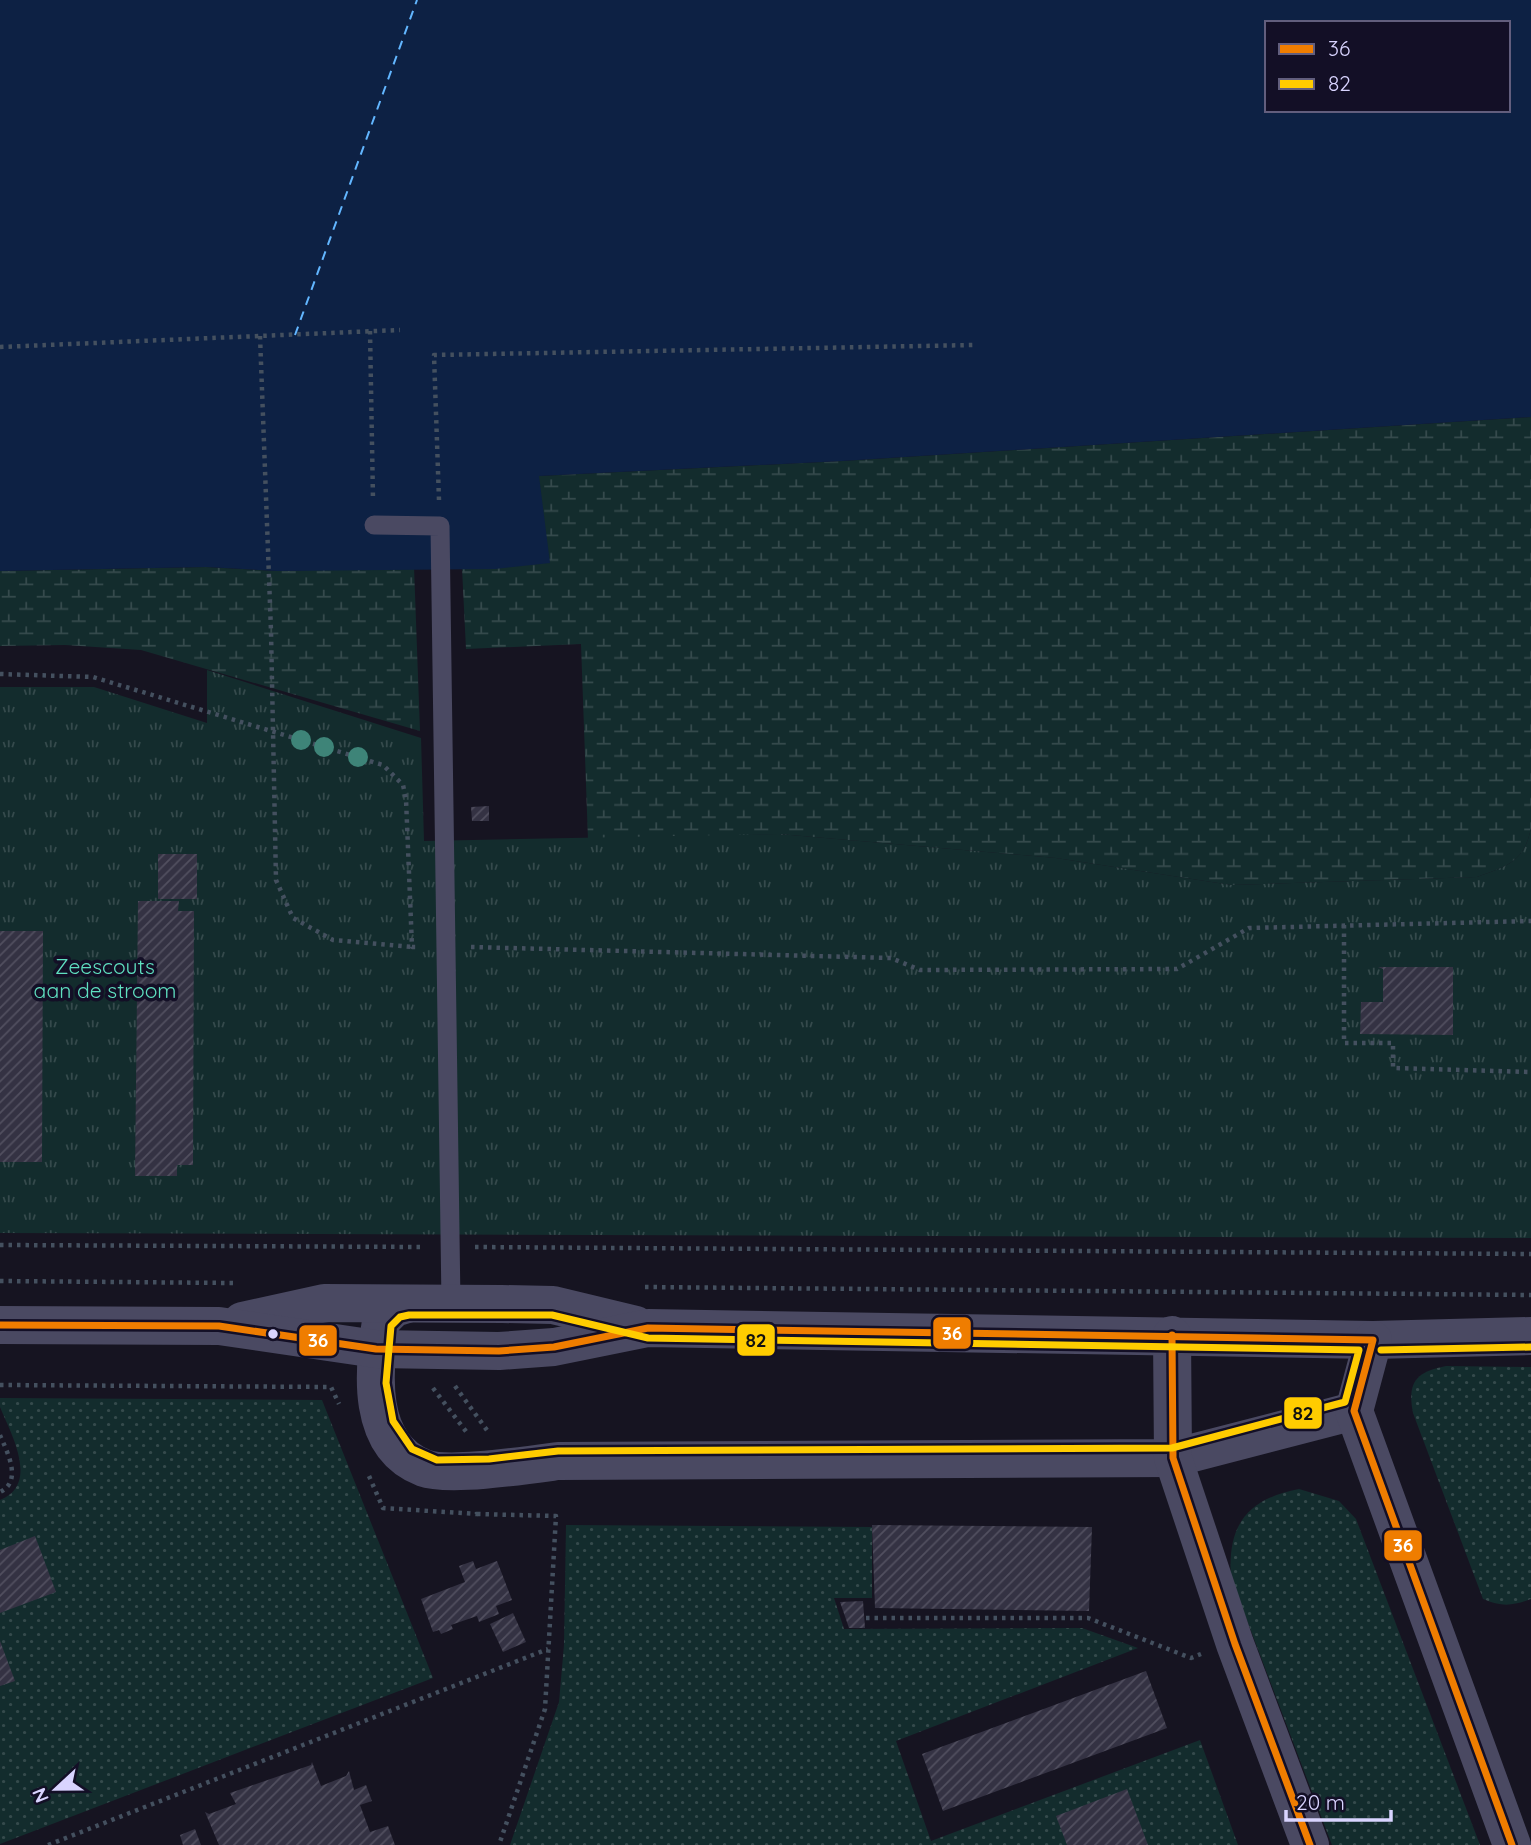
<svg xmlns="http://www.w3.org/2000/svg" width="1531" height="1845" font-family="Quicksand,sans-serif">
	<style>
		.grass { fill: url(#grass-dots) }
		.wetland { fill: url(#wetland-marsh) }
		.park { fill: url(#park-tufts) }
		.water { fill: #0d2144; fill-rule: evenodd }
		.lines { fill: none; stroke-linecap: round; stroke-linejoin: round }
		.ferry { stroke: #62b6ff; stroke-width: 2; stroke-dasharray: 9 7; stroke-linecap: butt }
		.building { fill: url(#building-hatch) }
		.path { stroke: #44505f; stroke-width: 4.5; stroke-dasharray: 3.5 5; stroke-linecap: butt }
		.service { stroke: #4a4962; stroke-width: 19 }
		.minor { stroke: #4a4962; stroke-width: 38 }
		.bus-1-casing { stroke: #130f26; stroke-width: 12 }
		.bus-2-casing { stroke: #130f26; stroke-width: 12 }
		.bus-1 { stroke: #ef7d00; stroke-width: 7 }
		.bus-2 { stroke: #fc0; stroke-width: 7 }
		.tree { fill: #3e8478 }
		.bus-dot { fill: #d9d4ff; stroke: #130f26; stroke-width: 2.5 }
		.labels { text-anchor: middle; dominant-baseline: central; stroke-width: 7; stroke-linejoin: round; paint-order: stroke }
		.park-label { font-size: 21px; fill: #5fe0c0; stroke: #130f26 }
		.line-badge { stroke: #130f26; stroke-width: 2.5 }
		.badge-label { font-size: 19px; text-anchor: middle; font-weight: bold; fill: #fff }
		.pale-badge-label { font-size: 19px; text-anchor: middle; font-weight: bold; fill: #111 }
	</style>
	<defs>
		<pattern id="grass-dots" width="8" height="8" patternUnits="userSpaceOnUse" patternTransform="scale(1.75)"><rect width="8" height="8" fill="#132c2d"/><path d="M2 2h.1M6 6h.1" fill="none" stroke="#354a4c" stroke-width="1.8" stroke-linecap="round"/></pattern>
		<pattern id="wetland-marsh" width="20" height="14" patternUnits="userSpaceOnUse" patternTransform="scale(1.75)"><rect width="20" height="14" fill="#132c2d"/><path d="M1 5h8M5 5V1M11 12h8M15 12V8" fill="none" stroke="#354a4c"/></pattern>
		<pattern id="park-tufts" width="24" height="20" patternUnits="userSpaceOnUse" patternTransform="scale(1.75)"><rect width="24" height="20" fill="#132c2d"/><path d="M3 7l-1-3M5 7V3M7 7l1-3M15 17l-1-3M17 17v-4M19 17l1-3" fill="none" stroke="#354a4c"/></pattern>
		<pattern id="building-hatch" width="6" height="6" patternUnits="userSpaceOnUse" patternTransform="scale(1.75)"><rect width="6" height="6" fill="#343243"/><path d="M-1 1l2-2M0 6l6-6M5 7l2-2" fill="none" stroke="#514f5f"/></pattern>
	</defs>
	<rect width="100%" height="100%" fill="#161421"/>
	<g class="grass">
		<path d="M1446 1366 1531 1367V1599C1512 1606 1502 1607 1483 1599L1413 1413C1407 1382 1416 1372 1446 1366Z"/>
		<path d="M0 1398 322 1400 433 1678 0 1844V1500C40 1484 11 1434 0 1407Z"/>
		<path d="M1299 1489 1339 1501 1356 1519 1480 1845H1332L1231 1578C1227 1525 1247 1499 1299 1489Z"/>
		<polygon points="566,1525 872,1527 872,1598 834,1598 844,1629 1082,1628 1138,1648 896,1741 931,1841 1200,1740 1238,1845 510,1845 559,1702 564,1645"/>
	</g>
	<g class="wetland">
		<path d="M1531 417V828C1524 862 1508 866 1477 877L1231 885 1056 858 779 834 588 840 581 644 466 649 462 568 495 569 538 476 842 461Z"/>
		<polygon points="206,567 277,571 414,567 420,731 141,650 65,645 0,646 0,571"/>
	</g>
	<path class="park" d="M207 670 421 738 424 841 779 834 1056 858 1231 885 1477 877C1508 866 1524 862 1531 828V1238L0 1233V687H94L207 723Z"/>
	<path class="water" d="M0 0H1531V417L842 461 539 476 550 563 495 569 277 571 206 567 0 571ZM1267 23H1508V110H1267Z"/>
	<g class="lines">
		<polyline class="ferry" points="295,335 417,0"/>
	</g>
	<g class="building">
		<polygon points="489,806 489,821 472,821 471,807"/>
		<rect x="158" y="854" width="39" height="45"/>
		<polygon points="138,901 179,901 178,911 194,911 193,1165 177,1165 177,1176 135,1176"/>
		<polygon points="0,931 43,931 42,1162 0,1162"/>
		<polygon points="1378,967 1453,967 1453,1035 1360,1034 1361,1002 1383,1002 1383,969"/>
		<polygon points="872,1525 1092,1527 1089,1611 875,1608"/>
		<polygon points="35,1536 56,1592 0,1613 0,1550"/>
		<polygon points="473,1561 476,1569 497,1561 512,1600 496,1606 499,1614 479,1622 477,1616 451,1625 453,1629 441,1634 439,1630 433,1632 421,1599 465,1582 459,1566"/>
		<polygon points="863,1601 865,1628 849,1628 840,1602"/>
		<polygon points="513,1613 526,1642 503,1652 490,1624"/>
		<polygon points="0,1641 15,1681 0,1686"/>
		<polygon points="1146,1671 1167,1728 943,1811 922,1754"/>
		<polygon points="312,1762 321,1786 346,1776 349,1771 354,1790 366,1785 372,1801 360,1805 370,1832 388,1826 395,1845 219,1845 205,1812 209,1814 236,1804 230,1793 311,1765"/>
		<polygon points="1127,1789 1148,1845 1067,1845 1056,1816"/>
		<polygon points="195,1829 201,1845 183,1845 180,1835"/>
	</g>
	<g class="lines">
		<g class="path">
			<polyline points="370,331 373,500"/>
			<polyline points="260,336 271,631 276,880 293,918 333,940 412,947"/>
			<polyline points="0,347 400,330"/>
			<polyline points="439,500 434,355 975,345"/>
			<polyline points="0,674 93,677 383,765 403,785 406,799 412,947 420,947"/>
			<polyline points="1344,925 1344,1043 1393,1043 1393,1068 1531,1072"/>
			<polyline points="471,947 891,958 920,970 1177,969 1249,928 1531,921"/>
			<polyline points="0,1245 424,1247"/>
			<polyline points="475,1247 1531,1254"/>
			<polyline points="0,1281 234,1283"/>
			<polyline points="645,1287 1531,1295"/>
			<polyline points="0,1385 331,1387 339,1404"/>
			<polyline points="455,1386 489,1433"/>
			<polyline points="433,1388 468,1434"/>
			<path d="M0 1435C7 1452 23 1481 0 1492"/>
			<polyline points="369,1476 383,1508 477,1514 477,1508"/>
			<polyline points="477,1514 556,1516 545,1709 499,1845"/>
			<polyline points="866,1618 1088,1618 1191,1658 1201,1654"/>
			<polyline points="48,1845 548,1649"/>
		</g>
		<polyline class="service" points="374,525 440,526 451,1304"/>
		<g class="minor">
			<path d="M407 1304 394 1308 381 1321C373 1371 366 1446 424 1468 449 1477 529 1465 558 1461L1173 1458 1354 1411"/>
			<polyline points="242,1321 324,1303 502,1304 553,1305 636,1325"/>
			<polyline points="0,1325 219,1326 376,1349 499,1351 554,1347 648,1328 1373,1340 1531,1336"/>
			<polyline points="1172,1335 1173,1458 1235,1644 1310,1845"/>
			<polyline points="1373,1340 1354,1411 1512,1845"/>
		</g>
		<g class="bus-1-casing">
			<g id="bus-1">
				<polyline points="0,1325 219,1326 376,1349 499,1351 554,1347 648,1328 1373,1340 1354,1411 1512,1845"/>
				<polyline points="1172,1335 1173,1458 1235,1644 1310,1845"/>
			</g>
		</g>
		<g class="bus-2-casing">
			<g id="bus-2">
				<polygon points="409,1315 552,1315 648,1338 1359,1350 1345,1402 1172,1448 558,1451 489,1459 437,1460 412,1449 393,1421 386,1383 391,1326 400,1317"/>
				<polyline points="1381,1350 1531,1347"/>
			</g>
		</g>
		<use href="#bus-1" class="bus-1"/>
		<use href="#bus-2" class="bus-2"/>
	</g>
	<g class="tree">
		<circle cx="301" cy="740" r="10"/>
		<circle cx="324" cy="747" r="10"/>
		<circle cx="358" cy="757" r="10"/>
	</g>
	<circle class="bus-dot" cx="273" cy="1334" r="6"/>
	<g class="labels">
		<g class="park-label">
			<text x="105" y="966">Zeescouts<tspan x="105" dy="24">aan de stroom</tspan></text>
		</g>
	</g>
	<g class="line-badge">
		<rect x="932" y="1316" width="40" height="34" rx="7" fill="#ef7d00"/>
		<rect x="736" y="1323" width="40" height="34" rx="7" fill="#fc0"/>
		<rect x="298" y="1324" width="40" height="33" rx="7" fill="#ef7d00"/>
		<rect x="1283" y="1396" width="40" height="34" rx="7" fill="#fc0"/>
		<rect x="1383" y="1529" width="40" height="33" rx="7" fill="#ef7d00"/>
	</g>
	<g class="badge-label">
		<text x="952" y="1340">36</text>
		<text x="318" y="1347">36</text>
		<text x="1403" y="1552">36</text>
	</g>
	<g class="pale-badge-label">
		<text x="756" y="1347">82</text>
		<text x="1303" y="1420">82</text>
	</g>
	<rect x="1265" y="21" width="245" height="91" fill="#130f26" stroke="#625e7d" stroke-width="2"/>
	<rect x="1279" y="44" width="35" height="10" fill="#ef7d00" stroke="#625e7d" stroke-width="2"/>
	<text x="1328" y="56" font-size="21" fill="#d9d4ff">36</text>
	<rect x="1279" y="79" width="35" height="10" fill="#ffcc00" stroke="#625e7d" stroke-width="2"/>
	<text x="1328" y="91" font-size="21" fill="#d9d4ff">82</text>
	<g transform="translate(56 1789) rotate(248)" stroke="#130f26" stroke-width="5" paint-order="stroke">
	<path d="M0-5L12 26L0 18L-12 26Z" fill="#d9d4ff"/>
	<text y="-10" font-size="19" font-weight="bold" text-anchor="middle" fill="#d9d4ff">N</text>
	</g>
	<path d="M1286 1810v10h105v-10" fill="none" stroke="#d9d4ff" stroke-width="3.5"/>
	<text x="1296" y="1810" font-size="21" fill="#d9d4ff" stroke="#130f26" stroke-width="5" paint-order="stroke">20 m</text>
</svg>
